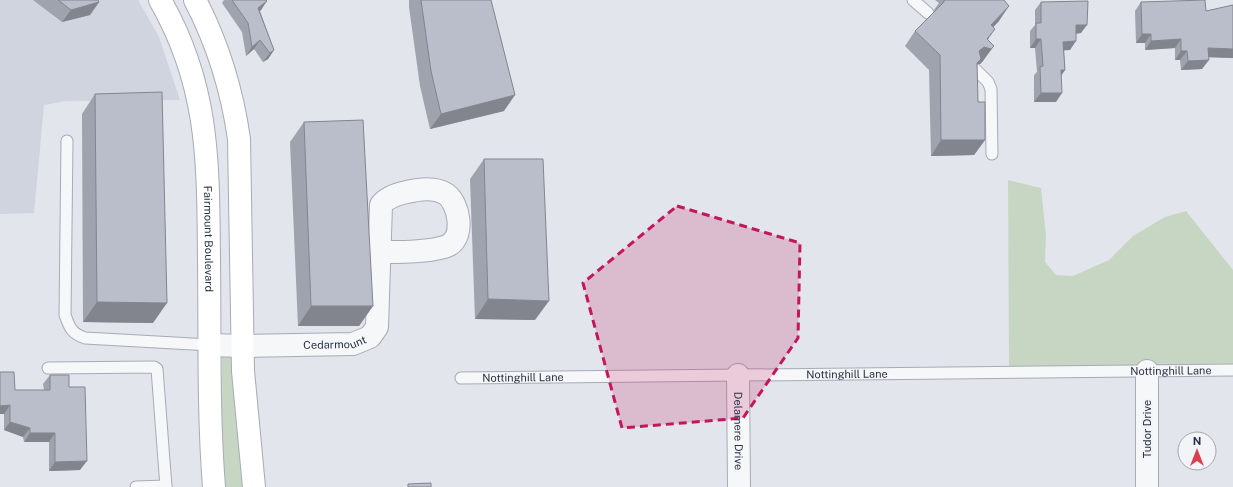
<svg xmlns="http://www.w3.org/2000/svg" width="1233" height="487" font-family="'Public Sans',sans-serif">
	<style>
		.built { fill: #d0d4de }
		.green { fill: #c6d6c3 }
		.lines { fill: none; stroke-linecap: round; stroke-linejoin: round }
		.lane-casing { stroke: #a7abb6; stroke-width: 13 }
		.street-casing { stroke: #a7abb6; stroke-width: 24 }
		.secondary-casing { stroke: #a7abb6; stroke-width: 24 }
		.lane { stroke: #f5f7f9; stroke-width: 11 }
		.street { stroke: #f5f7f9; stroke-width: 22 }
		.secondary { stroke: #fff; stroke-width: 22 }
		.wall { fill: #9fa3ae }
		.shaded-wall { fill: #82858d }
		.building { fill: #b9beca; stroke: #82858d }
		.marked { fill: #c2185b; fill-opacity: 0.2; stroke: #c2185b; stroke-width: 3; stroke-dasharray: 8 5; stroke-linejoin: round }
		.labels { text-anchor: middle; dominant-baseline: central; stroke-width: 3.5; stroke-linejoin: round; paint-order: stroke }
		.street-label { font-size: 11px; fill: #293145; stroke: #f2f4f8 }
	</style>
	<rect width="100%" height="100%" fill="#e2e5eb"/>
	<polygon class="built" points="0,0 138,0 159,37 180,100 66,101 44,105 34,213 0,214"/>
	<g class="green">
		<polygon points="1008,180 1041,188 1046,236 1045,262 1056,275 1073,276 1109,260 1133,236 1165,217 1186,211 1233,270 1233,364 1009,367"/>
		<polygon points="222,356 230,356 232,360 244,487 225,487 222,433"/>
	</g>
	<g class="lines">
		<g class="lane-casing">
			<g id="lane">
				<polyline points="913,0 928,13"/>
				<polyline points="975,69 988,82 991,89 992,154"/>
				<path d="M67 141 65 315C70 328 71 333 85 338L210 345"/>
				<polyline points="48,368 154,367 157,369 166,487"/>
				<path id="s1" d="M461 378 1233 370"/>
				<polyline points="136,487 166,486"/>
			</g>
		</g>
		<g class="street-casing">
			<g id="street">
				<path id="s2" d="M210 345 243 346 353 344 370 337 377 327 381 205C387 197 397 194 407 192 419 189 435 187 446 194 459 203 465 236 449 245 435 252 395 253 379 251"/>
				<polyline points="1147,371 1147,487"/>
				<path id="s3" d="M738 375 739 487"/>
			</g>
		</g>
		<g class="secondary-casing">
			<g id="secondary">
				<path id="s4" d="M160 0C210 87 208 164 209 260 210 336 208 412 214 487"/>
				<path d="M195 0C218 44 232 90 239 139L243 371 254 487"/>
			</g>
		</g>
		<use href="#lane" class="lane"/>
		<use href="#street" class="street"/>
		<use href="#secondary" class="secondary"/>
	</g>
	<g class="wall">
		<polygon points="33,0 98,0 99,2 90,15 62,22"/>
		<polygon points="224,0 266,0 261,10 260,11 274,50 268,59 263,62 254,49 246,56 242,32 222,3"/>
		<polygon points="409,0 491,0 504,111 430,129 420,86 409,7"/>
		<polygon points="935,0 1004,0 999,21 993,27 988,40 983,61 980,64 978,64 977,65 978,102 985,140 974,155 931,156 929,70 905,46 915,31 934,12 934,10 939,3"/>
		<polygon points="1041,2 1081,33 1076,34 1070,50 1064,50 1065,70 1061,75 1056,102 1034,102 1034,75 1037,72 1035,48 1030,48 1030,31 1035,25 1035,10"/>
		<polygon points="1141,2 1206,11 1233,58 1208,57 1202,69 1181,70 1180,60 1175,60 1175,48 1145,50 1145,43 1136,43 1135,11"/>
		<polygon points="95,94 153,323 83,322 82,114"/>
		<polygon points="304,122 373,306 359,326 298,326 290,142"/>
		<polygon points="484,159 535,320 475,319 470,179"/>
		<polygon points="0,372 15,390 44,390 43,384 50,375 69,387 80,470 49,471 49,442 24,442 23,437 4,430 4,414 0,414"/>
	</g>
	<g class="shaded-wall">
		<polygon points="267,1 261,10 252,16 258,8"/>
		<polygon points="99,2 90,15 62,22 71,10"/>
		<polygon points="1009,6 999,21 980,41 991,25"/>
		<polygon points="1076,25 1087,25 1081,33 1070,34"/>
		<polygon points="995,29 984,45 987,39"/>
		<polygon points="1142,34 1151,34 1145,43 1136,43"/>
		<polygon points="1036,39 1041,39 1035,48 1030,48"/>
		<polygon points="1181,39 1175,48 1145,50 1151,41"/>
		<polygon points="260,40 254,49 246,56 252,47"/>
		<polygon points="1076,41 1070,50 1057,51 1063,42"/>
		<polygon points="994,46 983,61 980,64 978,64 970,74 979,51 984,47"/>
		<polygon points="1208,48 1233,49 1233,58 1202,57"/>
		<polygon points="274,50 268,59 263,62 270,53"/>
		<polygon points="1181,51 1187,51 1180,60 1175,60"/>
		<polygon points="1209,60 1202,69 1181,70 1188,61"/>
		<polygon points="1061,70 1065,70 1059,79"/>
		<polygon points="1041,93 1062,93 1056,102 1034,102"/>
		<polygon points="515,95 504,111 430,129 441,114"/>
		<polygon points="941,140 985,140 974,155 931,156"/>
		<polygon points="488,299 549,301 535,320 475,319"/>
		<polygon points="97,302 167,303 153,323 83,322"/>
		<polygon points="311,306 373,306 359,326 298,326"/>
		<polygon points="10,405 4,414 0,414 0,406"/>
		<polygon points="10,422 30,428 23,437 4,430"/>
		<polygon points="30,433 55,433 49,442 24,442"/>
		<polygon points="87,461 80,470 49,471 55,462"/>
	</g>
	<g class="building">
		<polygon points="58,0 98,0 99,2 71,10"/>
		<polygon points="232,0 266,0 267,1 258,8 274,50 270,53 260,40 252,47 248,23"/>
		<polygon points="421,0 491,0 515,95 441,114 431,71"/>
		<polygon points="944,0 1004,0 1009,6 991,25 995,29 987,39 994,46 991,49 984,47 979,51 981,59 977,63 978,102 985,102 985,140 941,140 940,55 915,31 944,2"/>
		<polygon points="1205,0 1206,11 1233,5 1233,49 1208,48 1209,60 1188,61 1187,51 1181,51 1181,39 1151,41 1151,34 1142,34 1141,2"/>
		<polygon points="1088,1 1087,25 1076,25 1076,41 1063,42 1065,70 1061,70 1062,93 1041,93 1040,67 1043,66 1041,39 1036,39 1036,23 1041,23 1041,2"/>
		<polygon points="162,92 167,303 97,302 95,94"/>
		<polygon points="363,120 373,306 311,306 304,122"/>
		<polygon points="484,159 543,159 549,301 488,299"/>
		<polygon points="0,372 14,372 15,390 50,390 50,375 69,375 69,387 85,387 87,461 55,462 55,433 30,433 30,428 10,422 10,405 0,406"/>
		<polygon points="431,483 431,487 408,487 408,484"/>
	</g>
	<path class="marked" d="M677 206 800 243 798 338 743 418 622 428 583 283Z"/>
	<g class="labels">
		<g class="street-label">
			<text stroke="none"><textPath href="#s4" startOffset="247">Fairmount Boulevard</textPath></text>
			<text stroke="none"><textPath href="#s2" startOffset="125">Cedarmount</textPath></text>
			<text stroke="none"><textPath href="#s1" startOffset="710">Nottinghill Lane</textPath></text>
			<text stroke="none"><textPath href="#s1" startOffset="386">Nottinghill Lane</textPath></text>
			<text stroke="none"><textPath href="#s1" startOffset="62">Nottinghill Lane</textPath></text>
			<text transform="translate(1147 429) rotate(-90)">Tudor Drive</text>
			<text stroke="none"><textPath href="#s3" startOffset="56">Delamere Drive</textPath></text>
		</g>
	</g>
	<g transform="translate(1197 451)"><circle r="19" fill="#f2f4f8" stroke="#a2a6b0"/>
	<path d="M0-3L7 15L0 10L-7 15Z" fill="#d7414d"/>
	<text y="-6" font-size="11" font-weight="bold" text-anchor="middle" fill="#293145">N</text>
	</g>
</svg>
